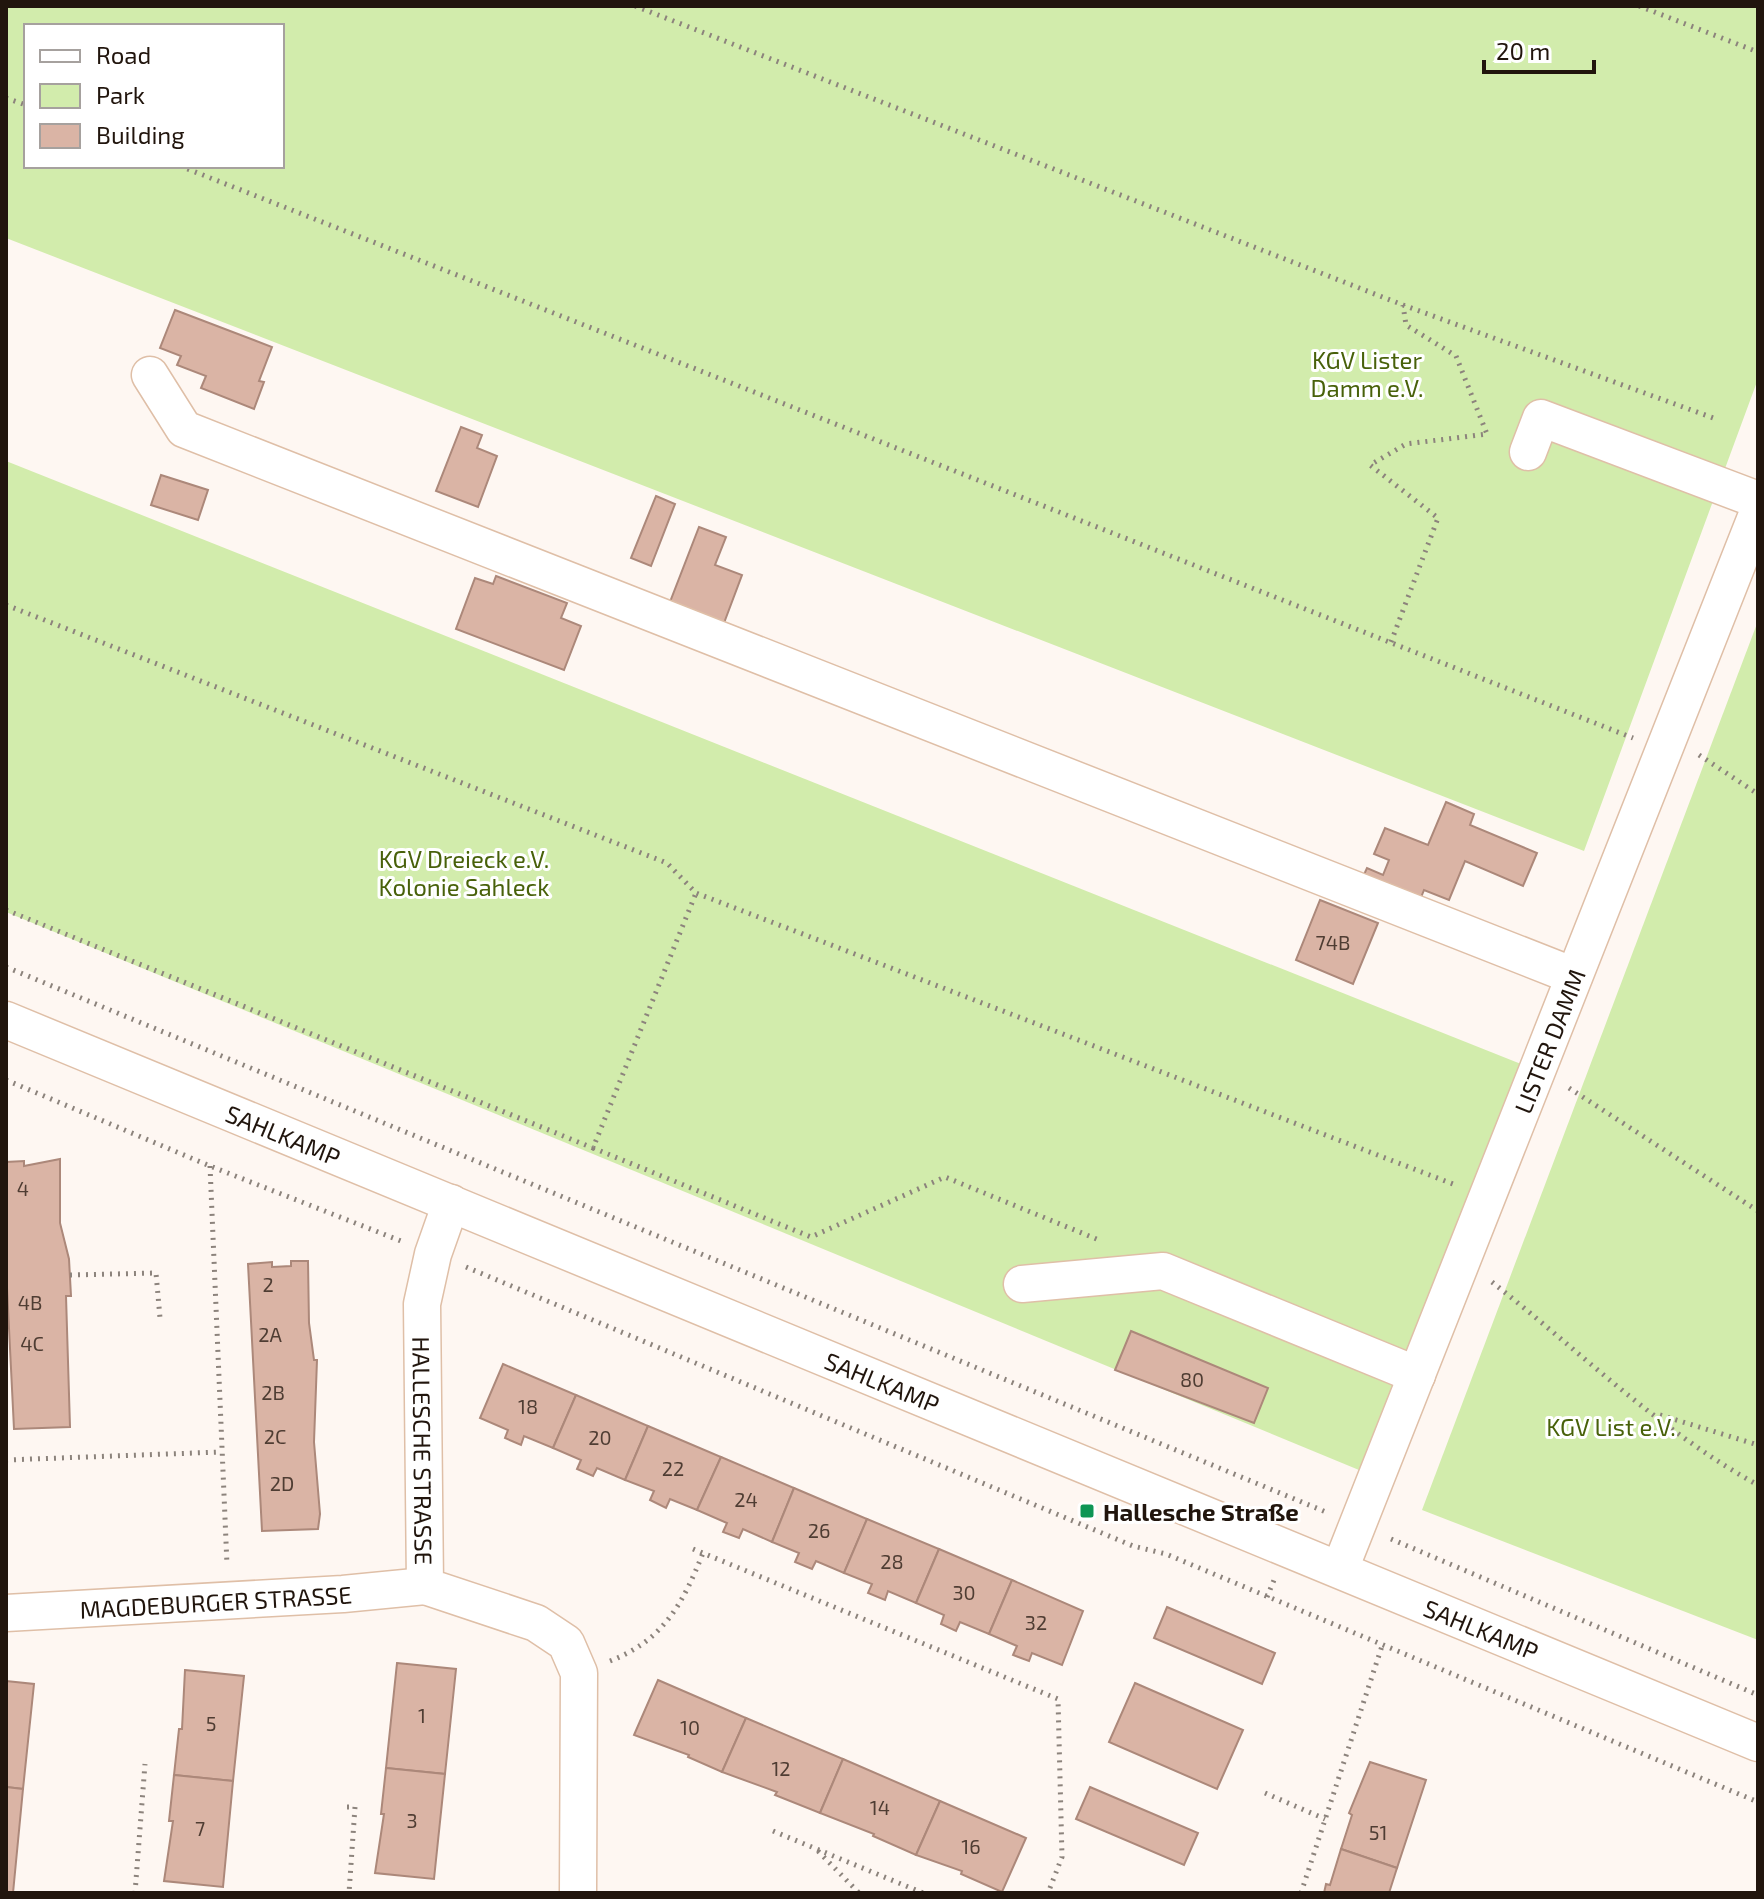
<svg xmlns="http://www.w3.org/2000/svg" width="1764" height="1899" font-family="'Exo 2',sans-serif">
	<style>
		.green { fill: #d2ecac; fill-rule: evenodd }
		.building { fill: #dab4a5; stroke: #ac887a; stroke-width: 2 }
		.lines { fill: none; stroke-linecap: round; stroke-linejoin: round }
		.minor-casing { stroke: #dfbfa7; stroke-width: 39 }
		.path { stroke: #8c837c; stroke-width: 5; stroke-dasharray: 2 6; stroke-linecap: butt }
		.minor { stroke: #fff; stroke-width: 36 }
		.poi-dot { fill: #0e9655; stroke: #fff; stroke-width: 3 }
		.labels { text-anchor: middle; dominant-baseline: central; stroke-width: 6; stroke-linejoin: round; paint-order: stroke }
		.number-label { font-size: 20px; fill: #4f3d33 }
		.park-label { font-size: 24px; fill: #48610a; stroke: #fff }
		.street-label { font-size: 24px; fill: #21150d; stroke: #fff }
		.poi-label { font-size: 24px; font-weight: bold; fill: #21150d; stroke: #fff; text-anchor: start }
	</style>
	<rect width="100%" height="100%" fill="#fef7f2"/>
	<g class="green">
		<path d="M6 6H1758V379L1584 851 6 238ZM26 26H282V166H26Z"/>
		<polygon points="6,461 1521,1064 1359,1470 6,912"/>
		<polygon points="1758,621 1758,1640 1422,1510"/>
	</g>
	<g class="building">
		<polygon points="175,310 272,347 259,381 264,382 254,409 201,388 206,376 177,365 181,356 160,348"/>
		<polygon points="461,427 482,435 477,448 497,456 478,507 436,491"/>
		<polygon points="161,475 208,490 198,520 151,505"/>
		<polygon points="656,496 675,504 651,566 631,558"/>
		<polygon points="699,527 726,537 715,565 742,575 724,623 670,602"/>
		<polygon points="496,576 567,603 561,618 581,626 564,670 456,629 475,578 493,584"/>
		<polygon points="1446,802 1474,814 1470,825 1537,853 1523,886 1465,861 1449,900 1424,890 1418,905 1361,881 1367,868 1383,875 1389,860 1374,854 1385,828 1428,845"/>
		<polygon points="1320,900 1378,923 1353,984 1296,960"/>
		<polygon points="60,1159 60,1223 69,1259 71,1296 66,1296 70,1427 14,1429 7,1288 6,1162 24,1161 24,1166"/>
		<polygon points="291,1261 308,1261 309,1323 314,1360 317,1360 314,1442 320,1514 318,1529 262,1531 248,1264 272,1262 272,1267 291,1266"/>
		<polygon points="1131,1331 1268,1388 1254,1423 1115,1370"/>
		<polygon points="503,1364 576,1395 553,1448 524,1436 521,1445 505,1438 508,1430 480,1418"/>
		<polygon points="576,1395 648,1426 625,1480 597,1468 593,1476 577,1469 581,1460 553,1448"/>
		<polygon points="648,1426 721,1457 697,1510 670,1499 666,1508 650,1500 654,1491 625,1480"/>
		<polygon points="721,1457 794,1488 772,1542 743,1529 739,1538 723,1532 727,1523 697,1510"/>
		<polygon points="794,1488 867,1519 844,1573 816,1561 812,1569 795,1562 799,1553 772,1542"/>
		<polygon points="867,1519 939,1549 916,1603 888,1591 885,1600 868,1593 872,1584 844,1573"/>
		<polygon points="939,1549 1012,1580 989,1634 960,1622 956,1631 941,1624 944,1615 916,1603"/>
		<polygon points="1012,1580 1083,1611 1062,1665 1032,1653 1029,1661 1013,1655 1017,1646 989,1634"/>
		<polygon points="1167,1607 1275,1653 1262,1684 1154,1638"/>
		<polygon points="397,1663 456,1669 445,1774 386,1768"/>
		<polygon points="185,1670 244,1676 233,1781 174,1775 179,1729 182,1729"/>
		<polygon points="658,1680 746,1718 722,1772 688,1757 689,1755 634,1735"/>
		<polygon points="6,1681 34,1684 23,1789 6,1787"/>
		<polygon points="1135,1683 1243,1730 1217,1789 1109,1742"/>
		<polygon points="746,1718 843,1759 820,1813 775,1795 777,1792 722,1772"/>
		<polygon points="843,1759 940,1801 916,1855 873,1836 874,1834 820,1813"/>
		<polygon points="1370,1762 1426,1780 1397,1868 1341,1849 1352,1815 1349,1813"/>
		<polygon points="386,1768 445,1774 434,1879 375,1873 384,1814 381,1814"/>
		<polygon points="174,1775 233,1781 223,1887 164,1881 173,1821 169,1821"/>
		<polygon points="6,1787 23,1789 13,1893 6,1893"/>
		<polygon points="1090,1787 1198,1833 1184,1865 1076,1819"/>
		<polygon points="940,1801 1026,1838 1002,1892 961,1874 962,1871 916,1855"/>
		<polygon points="1341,1849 1397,1868 1389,1893 1324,1893 1326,1884 1330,1885"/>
	</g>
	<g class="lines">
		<g class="minor-casing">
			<g id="minor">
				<polyline points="150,375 184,429 1574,976"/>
				<polyline points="1528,452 1541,418 1758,500"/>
				<path id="s1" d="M6 1020 1758 1743"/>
				<path id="s2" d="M451 1203 433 1254 422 1304 425 1586 536 1623 566 1643 579 1673 578 1893"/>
				<polyline points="1022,1284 1163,1271 1417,1375"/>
				<path id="s3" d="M1340 1569 1758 512"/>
				<path id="s4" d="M6 1613 343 1594 425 1586"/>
			</g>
		</g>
		<g class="path">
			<polyline points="635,6 1403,305 1716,419"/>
			<polyline points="1639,6 1758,52"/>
			<polyline points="6,98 26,105"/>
			<polyline points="180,166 1633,738"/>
			<polyline points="6,605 667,863 696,893 1453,1184"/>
			<polyline points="1391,642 1438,518 1370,465 1406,444 1487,434 1456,356 1406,325 1403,305"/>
			<polyline points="1699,755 1758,794"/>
			<polyline points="6,910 593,1148 696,893"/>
			<polyline points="6,967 1326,1512"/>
			<polyline points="6,1080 210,1166 401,1241"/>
			<polyline points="1569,1088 1758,1211"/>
			<polyline points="593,1148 811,1237 945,1177 1099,1240"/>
			<polyline points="210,1166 227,1565"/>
			<polyline points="466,1267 1133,1546 1166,1554 1758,1802"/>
			<polyline points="70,1275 156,1273 160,1318"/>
			<path d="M1492 1282C1578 1350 1661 1432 1758 1485"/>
			<polyline points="1660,1415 1758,1445"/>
			<polyline points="6,1460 221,1452"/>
			<polyline points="1391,1539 1758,1695"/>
			<polyline points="693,1549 1058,1699 1062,1857 1048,1893"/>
			<polyline points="1267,1597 1274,1580"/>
			<path d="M610 1661C664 1640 683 1603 703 1553"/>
			<polyline points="1265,1793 1325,1819"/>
			<polyline points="347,1807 355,1807 349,1893"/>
			<polyline points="773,1831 923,1893"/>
			<polyline points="818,1851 859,1893"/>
			<polyline points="135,1893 145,1764"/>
			<polyline points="1301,1893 1382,1646"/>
		</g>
		<use href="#minor" class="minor"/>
	</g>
	<rect class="poi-dot" x="1079" y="1503" width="16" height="16" rx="4"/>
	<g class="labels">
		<g class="number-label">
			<text x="1333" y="942">74B</text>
			<text x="23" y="1188">4</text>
			<text x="268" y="1284">2</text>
			<text x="30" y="1302">4B</text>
			<text x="270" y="1334">2A</text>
			<text x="32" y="1343">4C</text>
			<text x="1192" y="1379">80</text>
			<text x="273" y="1392">2B</text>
			<text x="528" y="1406">18</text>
			<text x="275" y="1436">2C</text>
			<text x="600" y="1437">20</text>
			<text x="673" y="1468">22</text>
			<text x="282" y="1483">2D</text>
			<text x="746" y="1499">24</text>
			<text x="819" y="1530">26</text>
			<text x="892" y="1561">28</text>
			<text x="964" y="1592">30</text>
			<text x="1036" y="1622">32</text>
			<text x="422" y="1715">1</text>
			<text x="211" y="1723">5</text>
			<text x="690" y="1727">10</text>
			<text x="781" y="1768">12</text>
			<text x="880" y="1807">14</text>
			<text x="412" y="1820">3</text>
			<text x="200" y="1828">7</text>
			<text x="1378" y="1832">51</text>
			<text x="971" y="1846">16</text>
		</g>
		<g class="park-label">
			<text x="1367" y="359">KGV Lister<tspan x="1367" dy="28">Damm e.V.</tspan></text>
			<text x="464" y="858">KGV Dreieck e.V.<tspan x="464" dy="28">Kolonie Sahleck</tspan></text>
			<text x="1611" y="1426">KGV List e.V.</text>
		</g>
		<g class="street-label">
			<text stroke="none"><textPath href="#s3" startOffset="568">LISTER DAMM</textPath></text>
			<text stroke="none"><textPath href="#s1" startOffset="300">SAHLKAMP</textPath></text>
			<text stroke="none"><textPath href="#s1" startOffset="948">SAHLKAMP</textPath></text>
			<text stroke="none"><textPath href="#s2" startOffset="252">HALLESCHE STRASSE</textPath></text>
			<text stroke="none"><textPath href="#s4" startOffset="210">MAGDEBURGER STRASSE</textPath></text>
			<text stroke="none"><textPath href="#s1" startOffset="1596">SAHLKAMP</textPath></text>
		</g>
		<g class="poi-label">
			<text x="1103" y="1511">Hallesche Straße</text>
		</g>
	</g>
	<rect width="1764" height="1899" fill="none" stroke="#21150d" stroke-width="16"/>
	<rect x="24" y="24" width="260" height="144" fill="#ffffff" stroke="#a6a19e" stroke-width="2"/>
	<rect x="40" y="50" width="40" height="12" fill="#ffffff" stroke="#a6a19e" stroke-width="2"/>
	<text x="96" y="64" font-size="24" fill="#21150d">Road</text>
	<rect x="40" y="84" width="40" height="24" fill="#d2ecac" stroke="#a6a19e" stroke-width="2"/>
	<text x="96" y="104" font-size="24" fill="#21150d">Park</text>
	<rect x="40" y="124" width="40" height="24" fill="#dab4a5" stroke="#a6a19e" stroke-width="2"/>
	<text x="96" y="144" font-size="24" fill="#21150d">Building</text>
	<path d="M1484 60v12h110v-12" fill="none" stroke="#21150d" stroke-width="4"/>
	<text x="1496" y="60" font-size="24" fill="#21150d" stroke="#ffffff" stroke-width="6" paint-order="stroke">20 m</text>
</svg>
